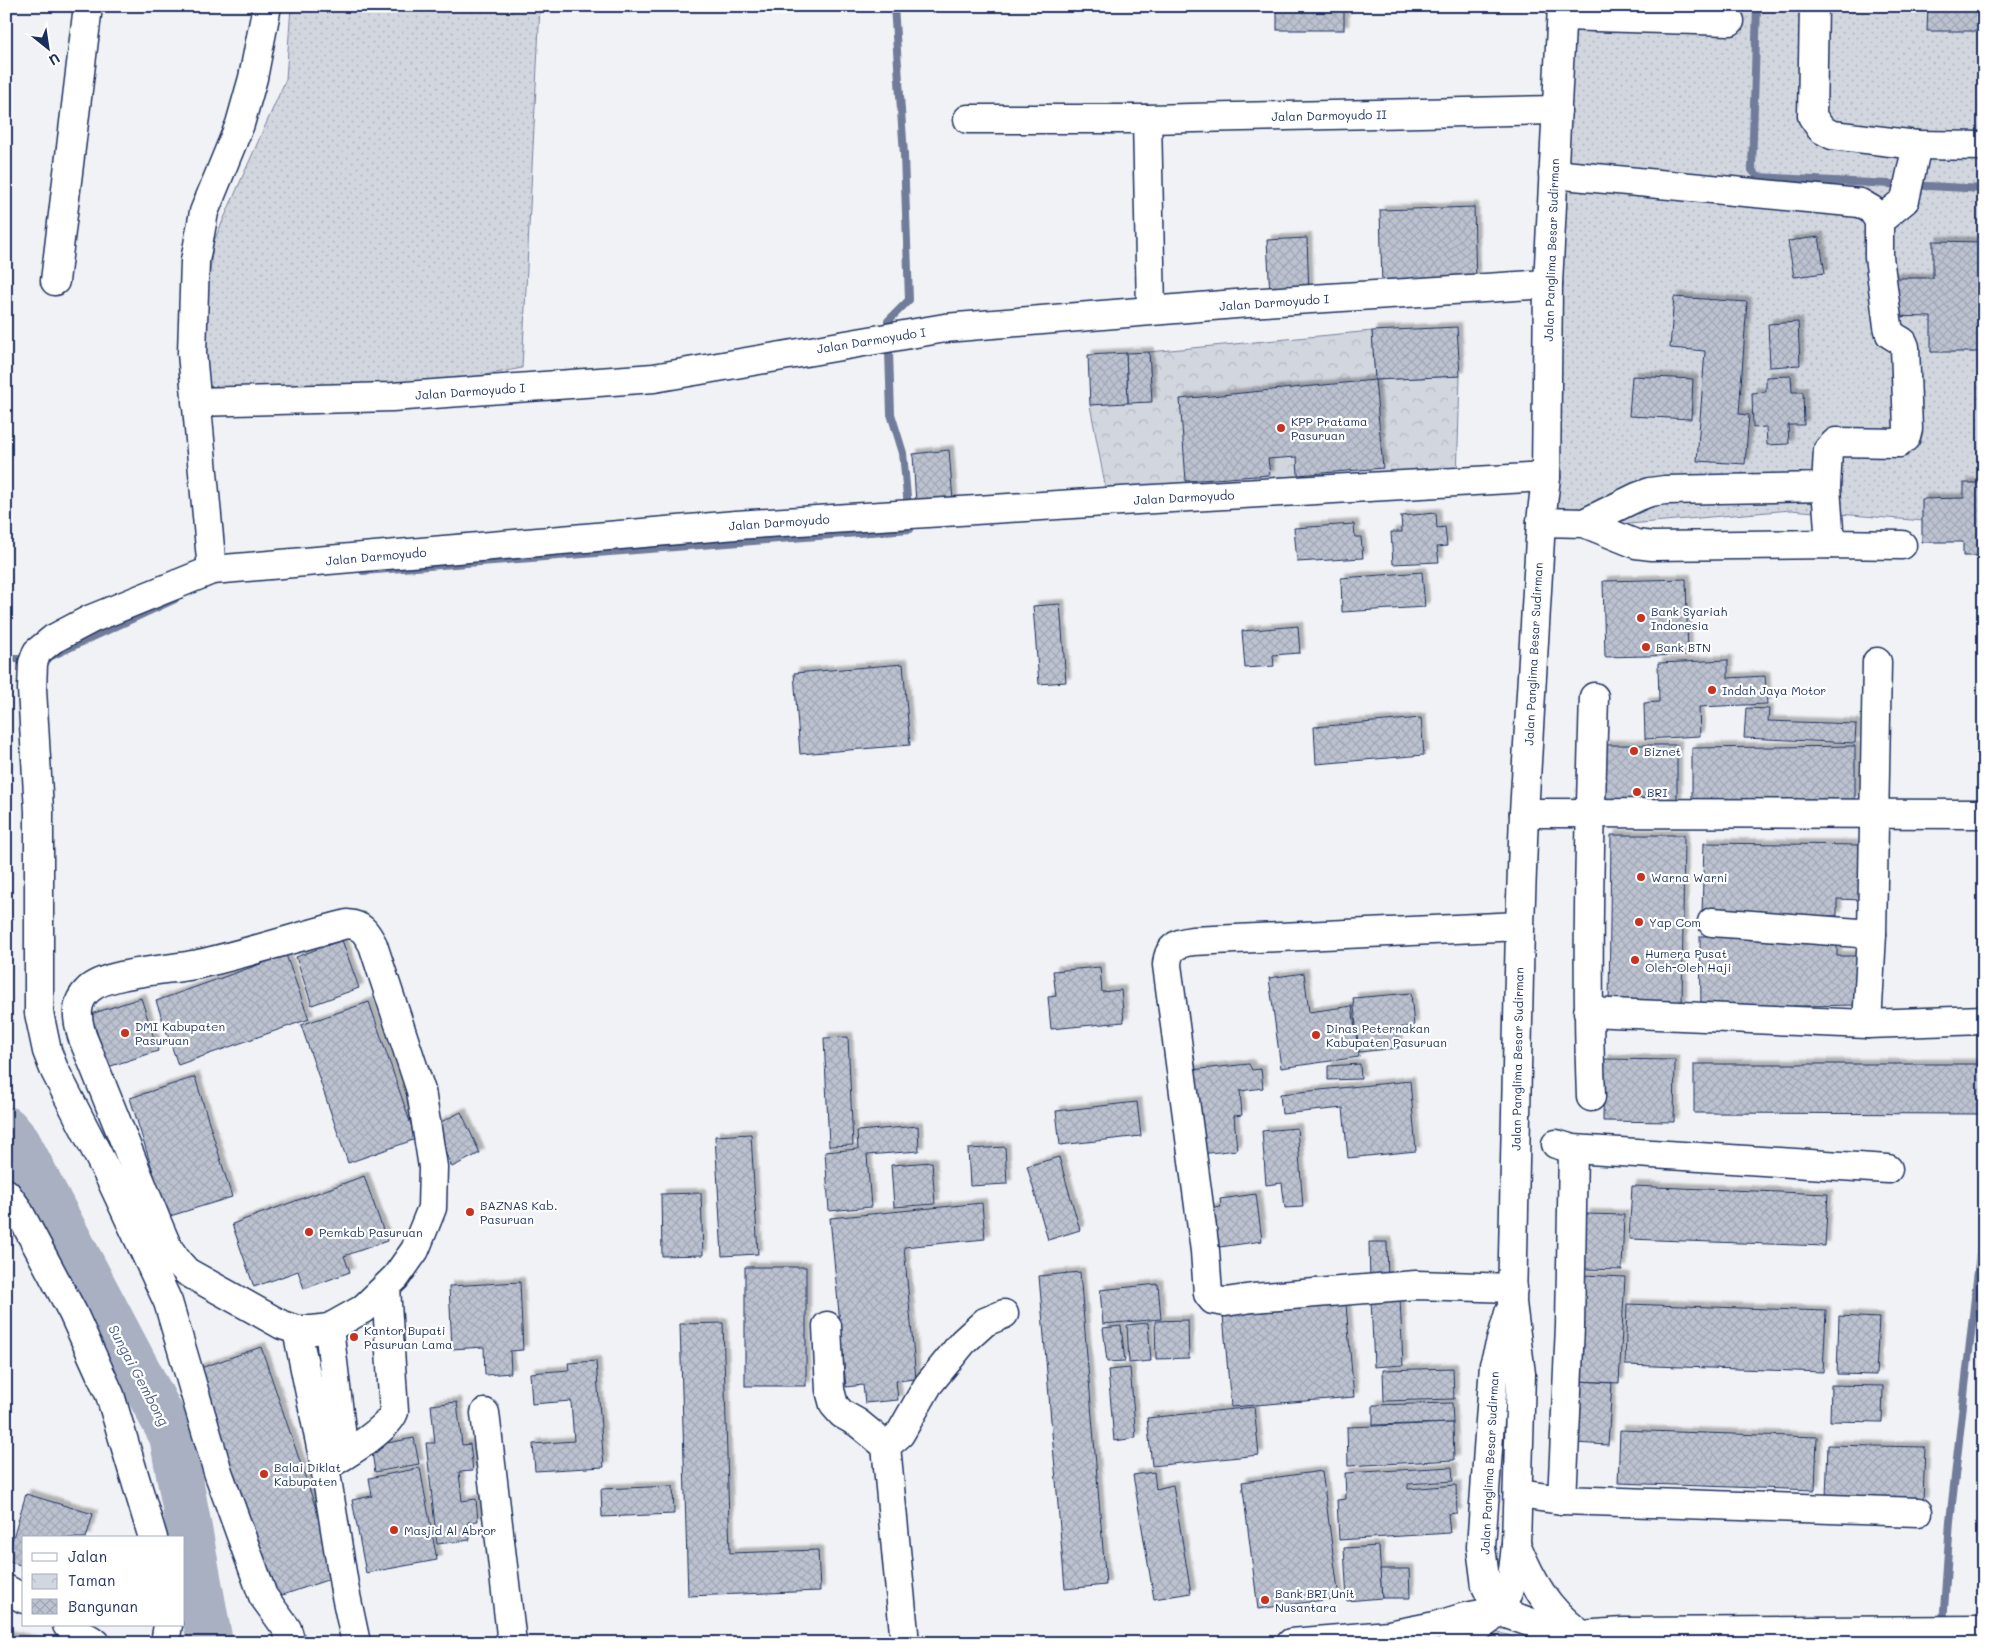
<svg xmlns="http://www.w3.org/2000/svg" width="1990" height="1649" font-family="Mali,sans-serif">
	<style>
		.grass { fill: url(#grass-dots); stroke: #76829e }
		.park { fill: url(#park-crowns); stroke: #76829e }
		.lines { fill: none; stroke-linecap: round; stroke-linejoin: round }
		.stream { stroke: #707c9a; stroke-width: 8 }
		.river { stroke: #a8b0c2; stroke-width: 46 }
		.building { fill: url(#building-cross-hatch); stroke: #1b2f5e; filter: url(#shadow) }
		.minor-casing { stroke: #1b2f5e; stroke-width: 31 }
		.major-casing { stroke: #1b2f5e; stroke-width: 31 }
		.minor { stroke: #fff; stroke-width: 28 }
		.major { stroke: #fff; stroke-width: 28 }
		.poi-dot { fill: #c8321e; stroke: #fff; stroke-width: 2 }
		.labels { text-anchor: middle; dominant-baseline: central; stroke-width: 4.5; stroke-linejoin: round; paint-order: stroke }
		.street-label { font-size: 12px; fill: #1b2f5e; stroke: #fff }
		.poi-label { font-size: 12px; fill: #1b2f5e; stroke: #fff; text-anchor: start }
		.water-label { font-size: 14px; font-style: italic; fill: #4c5c81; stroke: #fff }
	</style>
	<defs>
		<pattern id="grass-dots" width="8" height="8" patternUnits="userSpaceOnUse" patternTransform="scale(1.25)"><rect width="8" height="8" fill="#d2d6df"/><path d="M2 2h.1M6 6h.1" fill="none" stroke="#b4b8c2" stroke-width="1.8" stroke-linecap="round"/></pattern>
		<pattern id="park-crowns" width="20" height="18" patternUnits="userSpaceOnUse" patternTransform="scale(1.25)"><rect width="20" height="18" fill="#d2d6df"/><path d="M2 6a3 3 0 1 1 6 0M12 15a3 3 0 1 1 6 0" fill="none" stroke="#b4b8c2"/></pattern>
		<pattern id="building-cross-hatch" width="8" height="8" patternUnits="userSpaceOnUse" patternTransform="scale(1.25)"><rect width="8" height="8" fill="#bcc2d0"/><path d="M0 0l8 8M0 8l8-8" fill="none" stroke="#a1a7b5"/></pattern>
		<filter id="shadow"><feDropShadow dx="4.5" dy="-4.5" stdDeviation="1" flood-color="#0004"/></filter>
	</defs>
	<rect width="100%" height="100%" fill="#f1f2f5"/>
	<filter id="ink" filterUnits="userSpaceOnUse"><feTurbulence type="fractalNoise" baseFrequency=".02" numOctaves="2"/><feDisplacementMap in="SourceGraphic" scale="10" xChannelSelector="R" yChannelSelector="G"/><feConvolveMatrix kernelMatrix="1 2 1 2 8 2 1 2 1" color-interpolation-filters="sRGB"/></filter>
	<g filter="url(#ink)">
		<g class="grass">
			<polygon points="291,6 540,6 522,368 394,392 208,396 201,358 213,243 286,79"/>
			<polygon points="1564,6 1984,6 1984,526 1791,510 1537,532"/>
		</g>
		<g class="park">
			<polygon points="1372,331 1375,380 1460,376 1457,480 1108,501 1090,405 1151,399 1149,352"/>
			<polygon points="1494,1632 1508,1635 1526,1643 1470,1643"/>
		</g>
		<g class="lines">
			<g class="stream">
				<polyline points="1757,6 1752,170 1758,177 1984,189"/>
				<polyline points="363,571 910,529 903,453 891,414 888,321 909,300 904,155 894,6"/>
				<polyline points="6,657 29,661"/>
				<polyline points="49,657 175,599"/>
				<polyline points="1943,1625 1950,1521 1984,1217"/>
			</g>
			<polyline class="river" points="6,1129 18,1143 172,1436 210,1643"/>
		</g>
		<g class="building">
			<rect x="1277" y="6" width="67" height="24"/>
			<polygon points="1928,6 1984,6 1984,31 1927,31"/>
			<polygon points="1474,207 1476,283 1382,286 1380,210"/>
			<polygon points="1819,237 1825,273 1794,277 1788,241"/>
			<polygon points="1307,238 1309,294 1270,295 1267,240"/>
			<polygon points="1933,241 1984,242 1984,352 1931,352 1931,317 1889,316 1890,278 1933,278"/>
			<polygon points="1674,297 1747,302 1739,414 1749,415 1745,464 1697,461 1705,351 1670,348"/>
			<polygon points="1798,322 1800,365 1770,367 1768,324"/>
			<polygon points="1457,327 1460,376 1375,380 1372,331"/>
			<polygon points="1149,352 1152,402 1128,403 1126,353"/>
			<polygon points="1126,353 1128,403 1090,405 1088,355"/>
			<polygon points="1632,376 1693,379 1691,419 1629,416"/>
			<polygon points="1791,376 1792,392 1803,392 1804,425 1788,425 1789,444 1767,445 1766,427 1753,428 1752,393 1766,392 1766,377"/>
			<polygon points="1375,380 1383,468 1298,475 1297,457 1268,459 1270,475 1186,481 1180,399"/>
			<polygon points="949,450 953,501 916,504 913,454"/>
			<polygon points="1964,483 1984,483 1984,556 1963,556 1963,542 1922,542 1922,499 1964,498"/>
			<polygon points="1436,513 1437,528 1445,527 1447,546 1437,547 1439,562 1393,564 1391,532 1402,532 1401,516"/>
			<polygon points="1354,524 1355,537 1361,537 1363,558 1297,562 1294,528"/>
			<polygon points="1422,572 1425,607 1342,612 1341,578"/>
			<polygon points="1686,579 1688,655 1605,657 1603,581"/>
			<polygon points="1060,604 1066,682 1039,684 1033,606"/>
			<polygon points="1298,626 1300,653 1273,655 1274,666 1245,668 1242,631"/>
			<polygon points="1728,660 1728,678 1765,676 1767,704 1699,707 1700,736 1645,739 1644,703 1659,702 1658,663"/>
			<polygon points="903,664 910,745 800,754 794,673"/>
			<polygon points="1746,708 1769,709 1768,721 1856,724 1855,743 1744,738"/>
			<polygon points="1421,718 1424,755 1316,764 1314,727"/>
			<rect x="1605" y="745" width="72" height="58"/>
			<polygon points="1855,746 1855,800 1692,802 1692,748"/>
			<polygon points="1611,835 1684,835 1682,1008 1609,1008"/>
			<polygon points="1704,843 1862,845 1861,900 1837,899 1837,916 1702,914"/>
			<polygon points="1837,934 1837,956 1857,956 1857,1005 1701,1008 1700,936"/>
			<polygon points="342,940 359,988 312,1005 296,957"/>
			<polygon points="286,955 309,1019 178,1065 156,1001"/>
			<polygon points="1100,967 1102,992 1121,990 1124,1022 1051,1029 1048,997 1056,996 1053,971"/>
			<polygon points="1304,973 1309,1012 1352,1006 1359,1057 1281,1068 1269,978"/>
			<polygon points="1411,993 1414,1026 1397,1028 1399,1048 1359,1052 1353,998"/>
			<polygon points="141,998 158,1051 108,1067 91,1014"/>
			<polygon points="369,1002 416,1139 348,1163 301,1025"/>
			<polygon points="848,1037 853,1145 829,1146 824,1038"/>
			<polygon points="1604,1059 1675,1060 1674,1122 1603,1121"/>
			<polygon points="1249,1064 1252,1070 1261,1069 1263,1088 1240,1091 1242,1115 1234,1116 1237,1150 1200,1154 1191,1070"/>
			<polygon points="1360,1064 1361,1079 1328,1080 1328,1066"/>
			<polygon points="1694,1064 1984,1064 1984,1114 1694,1113"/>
			<polygon points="195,1077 232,1197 167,1217 130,1098"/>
			<polygon points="1410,1081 1416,1151 1348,1158 1343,1108 1282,1114 1280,1094"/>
			<polygon points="1137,1102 1141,1136 1060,1145 1056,1111"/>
			<polygon points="461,1112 480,1153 452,1167 433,1126"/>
			<polygon points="918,1126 919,1151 867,1155 871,1207 829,1211 825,1152 858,1149 857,1131"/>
			<polygon points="1297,1128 1303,1207 1285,1208 1282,1183 1266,1185 1262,1131"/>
			<polygon points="751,1134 758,1254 722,1256 715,1136"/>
			<polygon points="1005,1147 1007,1184 970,1186 968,1149"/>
			<polygon points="1059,1157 1080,1230 1048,1240 1027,1166"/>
			<polygon points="932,1162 935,1204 894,1207 891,1165"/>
			<polygon points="364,1176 387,1241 344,1256 350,1272 304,1289 298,1271 254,1287 232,1224"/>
			<polygon points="1632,1186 1828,1194 1825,1246 1629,1239"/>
			<polygon points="701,1193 703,1255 662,1256 661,1194"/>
			<polygon points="1256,1194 1262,1241 1213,1248 1208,1209 1221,1207 1220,1199"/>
			<polygon points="982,1203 985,1239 904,1247 916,1379 896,1381 898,1400 865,1403 863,1385 846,1387 830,1218"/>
			<polygon points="1586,1214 1624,1215 1622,1270 1584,1269"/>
			<polygon points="1369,1242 1387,1242 1388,1284 1370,1284"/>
			<rect x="745" y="1267" width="61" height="119"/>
			<polygon points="1080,1272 1106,1585 1065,1589 1039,1276"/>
			<polygon points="1583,1275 1625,1277 1619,1383 1578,1381"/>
			<polygon points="520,1282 523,1350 510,1351 511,1373 485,1375 484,1347 452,1349 449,1286"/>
			<polygon points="1158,1284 1161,1319 1103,1324 1100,1290"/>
			<polygon points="1400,1298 1403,1365 1374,1367 1371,1300"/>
			<polygon points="1627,1304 1826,1311 1823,1372 1625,1365"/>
			<polygon points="1346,1305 1354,1397 1231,1407 1223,1315"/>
			<polygon points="1839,1316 1879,1318 1876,1375 1837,1374"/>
			<polygon points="1188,1320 1189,1358 1156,1359 1155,1321"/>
			<polygon points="723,1323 730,1553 818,1550 820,1591 688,1596 680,1324"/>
			<polygon points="1148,1323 1151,1361 1129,1363 1127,1325"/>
			<polygon points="1121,1326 1125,1361 1107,1362 1103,1328"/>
			<polygon points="261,1347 339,1576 268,1600 189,1372"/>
			<polygon points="596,1361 604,1467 535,1471 533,1444 574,1441 571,1401 532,1404 530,1373 569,1370 568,1363"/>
			<polygon points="1130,1368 1136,1438 1114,1441 1108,1370"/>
			<polygon points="1453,1368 1454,1399 1384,1401 1383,1370"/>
			<polygon points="1578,1381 1612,1383 1608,1445 1574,1443"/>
			<polygon points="1831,1385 1883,1386 1882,1422 1830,1421"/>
			<polygon points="457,1402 462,1445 470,1444 473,1471 459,1472 462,1501 476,1499 478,1521 468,1522 470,1540 437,1544 426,1443 435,1443 431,1405"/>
			<polygon points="1452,1403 1453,1423 1373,1425 1373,1405"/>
			<polygon points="1254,1407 1259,1455 1152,1466 1147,1418"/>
			<polygon points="1453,1423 1454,1460 1348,1466 1347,1427"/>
			<polygon points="1620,1430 1817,1437 1815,1490 1618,1483"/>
			<polygon points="414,1438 419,1464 375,1472 371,1446"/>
			<polygon points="1828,1445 1925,1447 1923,1501 1826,1498"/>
			<polygon points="1452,1467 1453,1481 1408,1484 1408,1489 1456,1485 1457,1513 1448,1514 1450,1533 1339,1540 1337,1500 1346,1499 1345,1473"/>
			<polygon points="420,1468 437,1560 366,1573 352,1500 372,1496 369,1478"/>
			<polygon points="1322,1471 1339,1598 1258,1609 1242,1482"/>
			<polygon points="1154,1472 1156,1489 1173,1485 1191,1593 1154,1599 1133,1475"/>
			<polygon points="673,1486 674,1514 602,1517 601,1489"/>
			<polygon points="26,1494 93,1514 86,1538 24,1538 24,1566 6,1561"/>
			<polygon points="1379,1546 1382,1598 1347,1601 1344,1548"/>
			<polygon points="1380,1569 1409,1569 1410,1598 1382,1598"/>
			<polygon points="6,1635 36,1642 6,1643"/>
		</g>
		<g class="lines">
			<g class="minor-casing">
				<g id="minor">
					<polyline points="1814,6 1812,116 1821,129 1832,135 1917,145 1905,200 1879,221"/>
					<polyline points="1562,16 1730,21"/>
					<polyline points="968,119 1147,119 1557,110"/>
					<polyline points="1147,119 1151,310"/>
					<polyline points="1917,145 1984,146"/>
					<polyline points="55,281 88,6"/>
					<polyline points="196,402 392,397 654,378 945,328 1248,303 1548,284"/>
					<polyline points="1826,487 1830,544"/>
					<polyline points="1541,522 1584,523 1637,497 1650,492 1665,490 1826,487 1828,450 1836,442 1899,443 1906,437 1908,429 1905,347 1903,342 1890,334 1888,326 1879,257 1879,221 1872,210 1860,203 1553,174"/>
					<polyline points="1584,523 1636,544 1652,546 1830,544 1902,545"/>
					<polyline points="212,570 192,353 195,261 204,212 240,124 253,78 267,6"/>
					<polyline points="1524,813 1984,814"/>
					<polyline points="1712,922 1872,934"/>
					<path d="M347 924C362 925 366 932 373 945L421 1091 433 1167 432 1208 415 1250 396 1277 363 1309 329 1328 313 1330H297L282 1325 187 1272 178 1262 168 1248 159 1227 82 1036C77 1019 74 1003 88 990 106 972 172 970 199 964 248 953 297 937 347 924Z"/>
					<polyline points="1588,1012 1867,1024 1984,1020"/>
					<polyline points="1867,1024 1872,934 1877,662"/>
					<path d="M1591 1097C1586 963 1590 830 1594 697"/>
					<polyline points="1556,1144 1573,1149 1888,1169"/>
					<polyline points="1573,1149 1570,1326 1562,1500 1918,1512"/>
					<polyline points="6,1193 17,1208 73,1313 110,1395 153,1538"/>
					<path d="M1513 1288 1416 1285 1253 1298 1225 1302 1213 1300 1208 1294 1205 1251 1167 965C1168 947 1177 943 1193 941L1520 926"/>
					<polyline points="827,1326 830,1390 834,1405 842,1414 858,1423 886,1446"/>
					<polyline points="329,1328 344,1455"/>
					<polyline points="297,1330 325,1467 345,1591 356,1643"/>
					<polyline points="485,1413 512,1643"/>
					<path d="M325 1467C343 1456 387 1431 394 1412L386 1288"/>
					<polyline points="1519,1494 1562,1500"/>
					<polyline points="165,1643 168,1625"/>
					<polyline points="291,1643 287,1629 263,1596 218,1472 168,1302 112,1182 54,1069 47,1051 39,1013 39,811 32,689 33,663 37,652 53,639 91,619 212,570 736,525 1137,500 1546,477"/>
					<polyline points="905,1643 886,1446 900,1434 928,1385 963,1342 985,1322 1004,1314"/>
				</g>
			</g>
			<g class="major-casing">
				<g id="major">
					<path d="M1516 1544C1532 1582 1546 1608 1579 1633"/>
					<polyline points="6,1589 24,1599"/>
					<polyline points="1498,1611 1541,1626 1581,1635 1623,1632 1984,1630"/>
					<polyline points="1498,1611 1486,1586 1481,1547 1494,1365 1509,1313"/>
					<polyline points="67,1625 96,1643"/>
					<polyline points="1291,1643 1389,1635 1435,1626 1465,1617 1487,1613"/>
					<path d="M1453 1643C1467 1633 1487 1625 1498 1611 1512 1594 1514 1565 1516 1544L1521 1374 1512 1303 1520 926 1524 813 1541 522 1546 477 1548 284 1562 6"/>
				</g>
			</g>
			<use href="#minor" class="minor"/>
			<use href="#major" class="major"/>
		</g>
	</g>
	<g class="poi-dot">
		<circle cx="1281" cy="428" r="5"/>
		<circle cx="1641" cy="618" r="5"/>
		<circle cx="1646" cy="647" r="5"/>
		<circle cx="1712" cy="690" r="5"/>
		<circle cx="1634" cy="751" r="5"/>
		<circle cx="1637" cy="792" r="5"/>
		<circle cx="1641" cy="877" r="5"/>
		<circle cx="1639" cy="922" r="5"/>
		<circle cx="1635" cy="960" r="5"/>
		<circle cx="125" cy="1033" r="5"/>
		<circle cx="1316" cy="1035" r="5"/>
		<circle cx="470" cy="1212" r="5"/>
		<circle cx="309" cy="1232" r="5"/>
		<circle cx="354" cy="1337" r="5"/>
		<circle cx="264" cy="1474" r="5"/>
		<circle cx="394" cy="1530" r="5"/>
		<circle cx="1265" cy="1600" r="5"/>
	</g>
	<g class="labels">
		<g class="street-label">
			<text transform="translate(1329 115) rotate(-1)">Jalan Darmoyudo II</text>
			<text transform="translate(1551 250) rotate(-88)">Jalan Panglima Besar Sudirman</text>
			<text transform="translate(1274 302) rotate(-4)">Jalan Darmoyudo I</text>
			<text transform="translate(871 340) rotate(-9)">Jalan Darmoyudo I</text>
			<text transform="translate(470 391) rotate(-4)">Jalan Darmoyudo I</text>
			<text transform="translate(1184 497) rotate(-3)">Jalan Darmoyudo</text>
			<text transform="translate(779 522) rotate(-4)">Jalan Darmoyudo</text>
			<text transform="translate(376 556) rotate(-5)">Jalan Darmoyudo</text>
			<text transform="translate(1533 654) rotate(-87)">Jalan Panglima Besar Sudirman</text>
			<text transform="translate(1517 1059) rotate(-89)">Jalan Panglima Besar Sudirman</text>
			<text transform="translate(1489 1463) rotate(-87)">Jalan Panglima Besar Sudirman</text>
		</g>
		<g class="poi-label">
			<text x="1291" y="421">KPP Pratama<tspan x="1291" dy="14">Pasuruan</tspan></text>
			<text x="1651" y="611">Bank Syariah<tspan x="1651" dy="14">Indonesia</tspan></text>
			<text x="1656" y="647">Bank BTN</text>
			<text x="1722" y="690">Indah Jaya Motor</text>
			<text x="1644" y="751">Biznet</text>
			<text x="1647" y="792">BRI</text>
			<text x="1651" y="877">Warna Warni</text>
			<text x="1649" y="922">Yap Com</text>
			<text x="1645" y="953">Humera Pusat<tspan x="1645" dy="14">Oleh-Oleh Haji</tspan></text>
			<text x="135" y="1026">DMI Kabupaten<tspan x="135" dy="14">Pasuruan</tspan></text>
			<text x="1326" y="1028">Dinas Peternakan<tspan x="1326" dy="14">Kabupaten Pasuruan</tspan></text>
			<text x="480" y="1205">BAZNAS Kab.<tspan x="480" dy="14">Pasuruan</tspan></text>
			<text x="319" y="1232">Pemkab Pasuruan</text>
			<text x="364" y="1330">Kantor Bupati<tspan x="364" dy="14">Pasuruan Lama</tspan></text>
			<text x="274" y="1467">Balai Diklat<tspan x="274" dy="14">Kabupaten</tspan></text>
			<text x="404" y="1530">Masjid Al Abror</text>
			<text x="1275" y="1593">Bank BRI Unit<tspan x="1275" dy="14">Nusantara</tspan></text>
		</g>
		<g class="water-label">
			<text transform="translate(139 1375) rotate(62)">Sungai Gembong</text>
		</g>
	</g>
	<rect width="1990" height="1649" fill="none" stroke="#fff" stroke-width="25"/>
	<rect x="12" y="12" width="1965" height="1624" fill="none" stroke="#1b2f5e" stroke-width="2" filter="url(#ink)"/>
	<rect x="22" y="1536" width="162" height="90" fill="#ffffff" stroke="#a4acbf"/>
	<rect x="32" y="1553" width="25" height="8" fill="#ffffff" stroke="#a4acbf"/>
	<text x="68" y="1562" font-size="15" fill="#1b2f5e">Jalan</text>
	<rect x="32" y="1574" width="25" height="15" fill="url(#park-crowns)" stroke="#a4acbf"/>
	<text x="68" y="1586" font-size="15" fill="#1b2f5e">Taman</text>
	<rect x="32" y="1599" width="25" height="15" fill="url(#building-cross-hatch)" stroke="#a4acbf"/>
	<text x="68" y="1612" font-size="15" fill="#1b2f5e">Bangunan</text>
	<g transform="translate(48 48) rotate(150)" stroke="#ffffff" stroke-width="4" paint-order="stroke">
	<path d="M0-4L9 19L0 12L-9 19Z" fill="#1b2f5e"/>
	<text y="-8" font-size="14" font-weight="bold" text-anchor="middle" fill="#1b2f5e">U</text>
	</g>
</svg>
